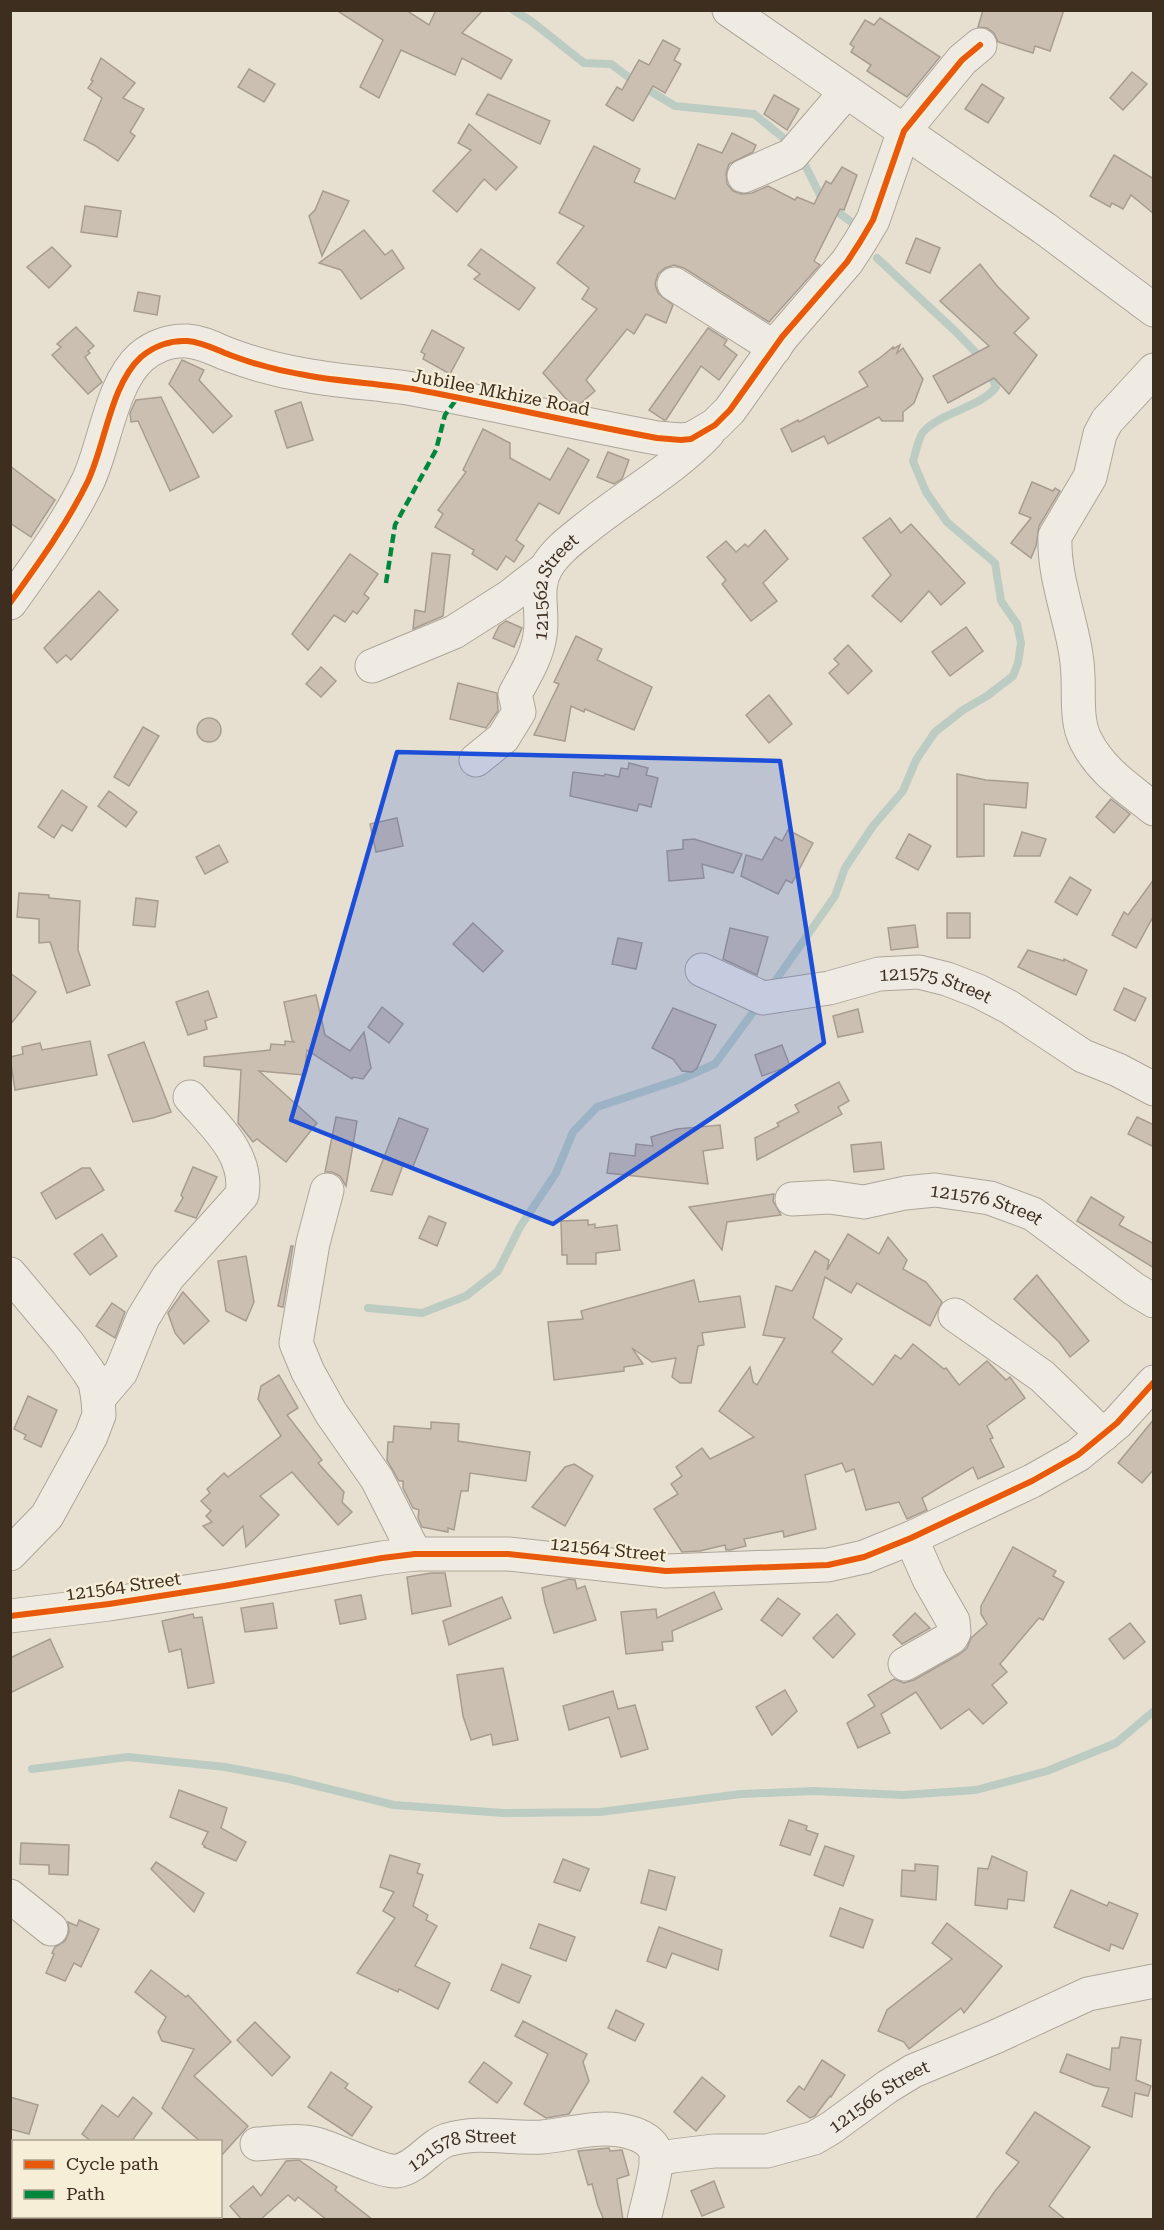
<svg xmlns="http://www.w3.org/2000/svg" width="1164" height="2230" font-family="'Roboto Serif',serif">
	<style>
		.lines { fill: none; stroke-linecap: round; stroke-linejoin: round }
		.stream { stroke: #bcccc2; stroke-width: 8 }
		.building { fill: #cbbfb2; stroke: #a89c90; stroke-width: 1.5 }
		.minor-casing { stroke: #ada599; stroke-width: 35 }
		.minor { stroke: #efebe3; stroke-width: 33 }
		.quiet { stroke: #00873e; stroke-width: 4.5; stroke-dasharray: 9 4.5; stroke-linecap: butt }
		.cycleway-casing { stroke: #f7eed8; stroke-width: 10 }
		.cycleway { stroke: #e8590c; stroke-width: 6 }
		.marked { fill: #1d4ed8; fill-opacity: 0.2; stroke: #1d4ed8; stroke-width: 4.5; stroke-linejoin: round }
		.labels { text-anchor: middle; dominant-baseline: central; stroke-width: 4.5; stroke-linejoin: round; paint-order: stroke }
		.street-label { font-size: 18px; fill: #3d2e20; stroke: #f7eed8 }
	</style>
	<rect width="100%" height="100%" fill="#e7e0d1"/>
	<g class="lines">
		<g class="stream">
			<polyline points="513,10 531,21 584,63 611,64 635,82 675,106 754,114 791,144"/>
			<polyline points="805,165 823,201 854,224"/>
			<polyline points="877,258 956,332 982,359"/>
			<path d="M771 987 835 896 845 868 873 826 903 791 916 760 935 732 963 710 987 696 1013 676 1018 663 1021 643 1017 624 1001 601 995 563 947 522 926 492 913 461C916 453 918 437 924 431 944 411 981 407 996 387L989 371"/>
			<polyline points="368,1308 422,1313 466,1296 498,1271 520,1227 556,1173 573,1132 597,1107 681,1079 715,1064 759,1004"/>
			<polyline points="32,1769 128,1757 225,1767 289,1779 394,1805 504,1813 600,1812 741,1794 814,1791 903,1795 976,1790 1047,1771 1116,1743 1154,1711"/>
		</g>
	</g>
	<g class="building">
		<polygon points="336,10 406,10 429,25 436,10 483,10 462,33 512,60 501,79 462,58 455,75 401,50 379,98 360,87 383,40"/>
		<polygon points="983,10 1064,10 1050,51 1035,46 1033,53 998,42 994,33 987,28 978,27"/>
		<polygon points="880,18 940,57 907,97 867,71 871,65 851,52 854,47 850,44 865,20 874,25"/>
		<polygon points="663,40 680,49 674,60 681,64 665,93 653,86 633,121 606,105 617,87 622,90 639,60 649,65"/>
		<polygon points="101,58 135,83 123,98 144,109 130,132 135,136 118,161 94,145 84,140 102,98 88,88 93,81 91,80"/>
		<polygon points="249,69 275,84 264,102 238,87"/>
		<polygon points="1132,72 1147,84 1123,110 1110,98"/>
		<polygon points="982,84 1004,98 988,123 965,109"/>
		<polygon points="488,94 550,121 540,144 476,114"/>
		<polygon points="774,95 799,109 787,130 764,114"/>
		<polygon points="469,124 517,167 496,190 484,179 457,212 433,191 471,150 458,143"/>
		<polygon points="732,133 756,145 753,152 729,164 726,173 727,184 733,191 741,194 752,193 768,186 795,200 797,197 814,204 826,181 831,184 842,167 857,175 844,210 840,209 814,261 820,265 769,322 684,268 674,265 665,268 658,274 655,284 658,293 673,305 666,323 646,314 634,334 627,329 586,380 595,391 580,404 568,401 543,373 597,309 582,299 589,288 557,263 584,226 559,213 594,146 640,169 634,182 675,199 698,144 722,153"/>
		<polygon points="1114,155 1154,179 1154,214 1131,195 1123,209 1112,203 1110,207 1090,196"/>
		<polygon points="323,191 349,201 322,256 309,216 315,210"/>
		<polygon points="85,206 121,211 117,237 81,232"/>
		<polygon points="364,230 385,255 392,250 404,268 361,299 341,270 319,263"/>
		<polygon points="916,238 940,248 930,273 906,263"/>
		<polygon points="52,247 71,266 49,288 27,267"/>
		<polygon points="481,249 535,288 519,310 474,279 480,274 468,265"/>
		<polygon points="980,264 997,286 1029,318 1014,333 1037,355 1009,394 994,378 948,403 933,376 989,346 940,301"/>
		<polygon points="138,292 160,296 157,315 134,311"/>
		<polygon points="76,327 94,346 88,351 90,353 85,357 102,382 88,394 52,355 61,347 57,344"/>
		<polygon points="708,328 727,340 724,345 737,355 719,380 701,366 666,420 664,420 649,410"/>
		<polygon points="432,330 464,348 450,374 423,359 425,354 421,352"/>
		<polygon points="900,345 897,353 903,348 923,379 914,403 903,412 903,421 882,421 879,417 828,444 824,436 792,452 781,429 798,420 799,422 868,386 859,372 881,357 893,347 893,349"/>
		<polygon points="182,360 204,370 199,380 232,416 213,433 169,384"/>
		<polygon points="161,397 199,477 170,491 138,421 131,422 130,413 136,400"/>
		<polygon points="301,402 313,440 287,448 275,411"/>
		<polygon points="483,429 510,443 510,458 550,480 568,448 589,460 559,514 539,503 516,540 524,546 514,562 506,556 497,570 472,554 474,550 435,527 443,514 438,510 466,472 463,470"/>
		<polygon points="608,452 629,460 622,479 614,484 597,477"/>
		<polygon points="10,466 55,500 31,537 10,523"/>
		<polygon points="1032,482 1053,491 1055,488 1060,491 1039,526 1036,546 1031,558 1011,543 1031,518 1019,513"/>
		<polygon points="890,518 901,533 911,524 965,583 941,605 929,591 901,622 872,596 891,575 863,538"/>
		<polygon points="765,530 788,559 763,583 777,601 751,621 722,584 726,580 707,557 726,541 736,552 745,544 748,547"/>
		<polygon points="432,553 450,555 443,616 413,629 415,610 425,612"/>
		<polygon points="350,554 378,574 364,594 369,598 357,614 353,611 345,622 334,615 308,650 292,634"/>
		<polygon points="99,591 118,610 71,660 66,655 57,663 44,648"/>
		<polygon points="506,621 522,628 514,647 493,638 499,626"/>
		<polygon points="966,627 983,651 950,676 932,652"/>
		<polygon points="576,636 602,649 597,660 652,687 634,730 585,709 584,712 571,706 565,741 534,735 559,684 554,682"/>
		<polygon points="848,645 872,671 848,694 829,673 839,664 834,659"/>
		<polygon points="321,667 336,681 321,697 306,684"/>
		<polygon points="458,683 497,693 498,711 486,728 450,719"/>
		<polygon points="769,695 792,724 769,743 746,715"/>
		<circle cx="209" cy="730" r="12"/>
		<polygon points="143,727 159,736 129,786 114,777"/>
		<polygon points="629,763 648,768 646,775 658,778 651,807 639,804 637,811 570,796 573,772 604,776 605,774 619,777 621,768 628,769"/>
		<polygon points="957,774 986,780 1028,783 1026,808 984,804 984,856 957,857"/>
		<polygon points="62,790 87,807 72,831 62,825 54,838 38,827"/>
		<polygon points="109,791 137,812 126,827 98,806"/>
		<polygon points="1111,799 1130,814 1114,833 1096,817"/>
		<polygon points="397,818 403,846 376,852 370,824"/>
		<polygon points="788,830 813,843 792,883 786,880 778,894 741,876 746,855 762,860 775,837 782,841"/>
		<polygon points="1022,832 1046,839 1040,856 1014,856"/>
		<polygon points="909,834 931,846 918,870 896,858"/>
		<polygon points="694,839 742,854 733,873 702,864 704,878 669,881 667,851 683,849 683,840"/>
		<polygon points="219,845 228,862 205,874 196,857"/>
		<polygon points="1070,877 1091,890 1077,915 1055,902"/>
		<polygon points="1154,879 1154,915 1136,948 1112,935 1124,912 1128,915"/>
		<polygon points="19,893 49,895 49,898 80,901 78,950 90,985 67,993 50,942 39,943 39,919 17,917"/>
		<polygon points="136,898 158,901 155,927 133,925"/>
		<rect x="947" y="913" width="23" height="25"/>
		<polygon points="473,923 503,951 483,972 453,944"/>
		<polygon points="915,925 918,947 891,950 888,928"/>
		<polygon points="730,928 768,937 757,975 723,959"/>
		<polygon points="618,938 642,943 636,969 612,964"/>
		<polygon points="1028,950 1064,961 1064,959 1087,970 1076,995 1018,967"/>
		<polygon points="10,973 36,992 10,1025"/>
		<polygon points="1124,988 1146,998 1135,1021 1114,1010"/>
		<polygon points="208,991 217,1017 205,1021 207,1029 188,1035 176,1002"/>
		<polygon points="316,995 325,1035 350,1051 364,1032 371,1068 363,1079 353,1077 352,1079 307,1050 304,1075 259,1071 317,1123 286,1162 257,1139 253,1142 238,1123 241,1070 204,1066 204,1057 270,1050 271,1044 285,1045 285,1041 294,1042 292,1040 284,1002"/>
		<polygon points="382,1007 403,1024 389,1043 368,1027"/>
		<polygon points="673,1008 716,1025 697,1068 692,1072 682,1071 673,1059 652,1048"/>
		<polygon points="858,1009 863,1032 838,1037 833,1016"/>
		<polygon points="90,1041 97,1075 15,1090 10,1057 23,1054 22,1047 40,1043 42,1050"/>
		<polygon points="144,1042 171,1112 153,1118 133,1122 108,1055"/>
		<polygon points="782,1045 790,1066 762,1076 755,1055"/>
		<polygon points="839,1082 849,1101 838,1107 842,1114 757,1160 755,1138 779,1126 777,1123 799,1112 795,1105"/>
		<polygon points="336,1117 357,1121 346,1186 340,1176 332,1172 325,1172"/>
		<polygon points="1137,1117 1154,1125 1154,1147 1128,1134"/>
		<polygon points="399,1118 428,1129 412,1169 403,1165 392,1195 371,1191"/>
		<polygon points="720,1125 723,1148 703,1151 708,1184 607,1173 610,1153 635,1156 636,1144 653,1146 651,1137 677,1129"/>
		<polygon points="881,1142 884,1169 854,1172 851,1145"/>
		<polygon points="193,1167 217,1177 196,1218 175,1211 183,1198 181,1195"/>
		<polygon points="82,1168 90,1168 104,1190 56,1219 41,1193"/>
		<polygon points="774,1194 773,1201 781,1215 727,1222 722,1250 689,1207"/>
		<polygon points="1091,1197 1124,1217 1119,1225 1154,1244 1154,1268 1077,1221"/>
		<polygon points="429,1216 446,1223 437,1246 419,1238"/>
		<polygon points="588,1220 588,1225 595,1224 595,1228 617,1225 620,1250 596,1253 596,1264 567,1264 567,1255 562,1255 561,1221"/>
		<polygon points="102,1234 117,1256 90,1275 74,1254"/>
		<polygon points="848,1234 879,1254 888,1237 907,1260 903,1269 926,1282 942,1302 930,1326 857,1283 851,1293 825,1277 813,1318 842,1339 832,1352 873,1385 895,1355 901,1359 913,1344 944,1369 946,1368 959,1385 987,1361 1006,1380 1010,1377 1025,1398 987,1426 993,1438 990,1439 1004,1467 978,1479 973,1467 922,1498 927,1510 907,1519 899,1502 866,1510 854,1469 846,1472 842,1463 805,1475 816,1529 784,1537 783,1531 744,1539 746,1546 730,1550 726,1550 725,1545 700,1551 682,1552 654,1509 678,1494 671,1484 682,1476 676,1467 702,1448 710,1459 754,1437 719,1411 750,1367 753,1382 757,1385 785,1338 763,1335 776,1286 792,1291 815,1251 829,1260 827,1270"/>
		<polygon points="291,1246 293,1246 283,1307 278,1306"/>
		<polygon points="246,1256 254,1302 246,1321 226,1311 218,1261"/>
		<polygon points="1037,1275 1089,1341 1070,1357 1059,1342 1014,1299"/>
		<polygon points="694,1280 699,1302 740,1296 745,1327 702,1333 704,1345 698,1346 691,1383 680,1383 672,1377 676,1358 652,1362 632,1348 643,1364 624,1367 624,1371 554,1380 548,1322 583,1319 581,1311"/>
		<polygon points="183,1292 209,1321 184,1344 175,1333 168,1313"/>
		<polygon points="112,1303 125,1312 115,1338 96,1326"/>
		<polygon points="279,1375 298,1408 287,1415 322,1460 318,1463 344,1492 342,1502 352,1512 338,1525 292,1472 260,1496 279,1515 246,1547 243,1526 223,1546 203,1526 212,1522 206,1516 211,1511 201,1501 210,1493 207,1489 224,1473 228,1477 281,1436 258,1399 261,1386"/>
		<polygon points="28,1396 57,1410 41,1447 24,1439 26,1435 14,1429"/>
		<polygon points="1154,1419 1154,1469 1142,1483 1118,1463"/>
		<polygon points="431,1422 459,1424 458,1441 530,1452 526,1481 470,1473 468,1491 461,1491 454,1530 448,1528 448,1532 422,1527 418,1518 419,1510 413,1508 403,1488 403,1481 399,1481 387,1460 388,1442 393,1442 394,1426 431,1429"/>
		<polygon points="574,1464 593,1476 565,1526 532,1507 565,1467"/>
		<polygon points="1013,1547 1056,1571 1053,1576 1064,1582 1043,1620 1039,1618 1000,1664 1007,1672 992,1685 1007,1703 983,1724 969,1709 941,1729 916,1692 881,1714 890,1733 858,1748 847,1723 875,1706 868,1695 894,1679 904,1683 914,1680 960,1654 967,1648 971,1638 987,1624 981,1614 981,1606"/>
		<polygon points="431,1573 445,1573 451,1606 412,1614 407,1577"/>
		<polygon points="569,1579 575,1580 577,1589 585,1586 596,1620 554,1633 545,1603 542,1588"/>
		<polygon points="714,1592 722,1609 672,1631 673,1641 662,1642 663,1650 626,1654 621,1612 656,1609 657,1618"/>
		<polygon points="361,1595 366,1619 340,1624 335,1600"/>
		<polygon points="502,1597 511,1618 449,1645 443,1621"/>
		<polygon points="778,1598 800,1614 782,1636 761,1620"/>
		<polygon points="273,1603 277,1628 245,1632 241,1608"/>
		<polygon points="915,1613 930,1628 902,1644 893,1635"/>
		<polygon points="193,1614 194,1618 202,1617 214,1683 188,1688 181,1649 169,1652 162,1621"/>
		<polygon points="837,1614 855,1634 833,1658 813,1638"/>
		<polygon points="1130,1623 1145,1642 1124,1659 1109,1639"/>
		<polygon points="50,1639 63,1667 10,1693 10,1658"/>
		<polygon points="503,1668 518,1740 493,1745 491,1734 471,1740 463,1716 457,1675"/>
		<polygon points="785,1690 797,1711 772,1735 756,1707"/>
		<polygon points="613,1691 618,1709 635,1705 648,1749 621,1757 609,1717 569,1730 563,1706"/>
		<polygon points="179,1790 227,1808 221,1828 246,1842 236,1861 204,1847 205,1846 202,1844 208,1832 170,1817"/>
		<polygon points="789,1820 807,1826 806,1830 818,1834 810,1855 780,1845"/>
		<polygon points="21,1843 69,1845 68,1875 49,1874 49,1865 20,1864"/>
		<polygon points="825,1846 854,1856 843,1886 814,1875"/>
		<polygon points="390,1855 420,1864 417,1873 423,1875 413,1906 428,1915 426,1920 437,1926 415,1966 450,1983 438,2009 399,1989 398,1992 357,1973 395,1918 383,1911 394,1892 380,1887"/>
		<polygon points="992,1856 1027,1872 1024,1901 1008,1899 1007,1909 975,1905 978,1868 988,1869"/>
		<polygon points="563,1859 589,1869 580,1891 554,1882"/>
		<polygon points="156,1862 204,1893 194,1912 151,1869"/>
		<polygon points="915,1864 938,1866 936,1900 901,1896 902,1870 915,1871"/>
		<polygon points="649,1870 675,1877 666,1910 641,1903"/>
		<polygon points="1071,1890 1107,1906 1109,1902 1138,1914 1123,1949 1111,1944 1109,1951 1054,1927"/>
		<polygon points="840,1908 873,1920 863,1948 830,1936"/>
		<polygon points="79,1920 99,1929 81,1967 74,1963 65,1981 46,1973 54,1954 52,1953 55,1947 65,1941 69,1932 68,1922 77,1926"/>
		<polygon points="947,1923 1002,1966 964,2013 961,2008 909,2049 904,2042 878,2031 887,2010 952,1959 932,1943"/>
		<polygon points="539,1924 575,1937 566,1961 530,1948"/>
		<polygon points="659,1927 722,1950 718,1970 672,1953 666,1968 647,1961"/>
		<polygon points="502,1964 531,1976 519,2003 491,1990"/>
		<polygon points="151,1970 186,1997 188,1995 231,2042 194,2076 248,2126 220,2157 220,2142 201,2142 162,2108 194,2049 162,2041 158,2032 166,2017 135,1992"/>
		<polygon points="616,2010 644,2024 635,2041 608,2028"/>
		<polygon points="523,2021 587,2054 583,2062 589,2081 569,2114 546,2118 524,2104 548,2054 515,2036"/>
		<polygon points="255,2022 290,2057 272,2076 237,2040"/>
		<polygon points="1121,2037 1141,2040 1136,2080 1151,2086 1148,2096 1135,2093 1132,2117 1102,2106 1109,2088 1095,2086 1060,2072 1067,2054 1110,2070 1112,2048 1119,2048"/>
		<polygon points="822,2060 845,2075 831,2097 830,2096 815,2116 810,2118 787,2101 799,2086 804,2090"/>
		<polygon points="484,2062 512,2083 497,2103 469,2082"/>
		<polygon points="331,2072 348,2084 345,2088 372,2107 352,2136 308,2107"/>
		<polygon points="702,2077 725,2096 696,2131 674,2112"/>
		<polygon points="10,2097 38,2105 29,2134 10,2129"/>
		<polygon points="133,2097 152,2113 131,2142 92,2142 82,2134 102,2105 118,2117"/>
		<polygon points="1035,2112 1090,2147 1049,2206 1066,2220 975,2220 995,2191 1019,2162 1006,2153"/>
		<polygon points="609,2148 610,2151 622,2150 629,2175 617,2179 623,2220 604,2220 598,2206 592,2184 588,2185 578,2151"/>
		<polygon points="299,2160 337,2187 335,2190 373,2220 327,2220 298,2197 295,2201 288,2195 260,2220 242,2220 230,2206 253,2186 261,2196 286,2161"/>
		<polygon points="714,2181 724,2207 702,2216 691,2191"/>
	</g>
	<g class="lines">
		<g class="minor-casing">
			<g id="minor">
				<polyline points="729,10 1044,228 1154,310"/>
				<polyline points="744,176 792,155 846,92"/>
				<polyline points="674,284 775,348"/>
				<path d="M1154 370 1107 421 1100 434 1090 477 1055 536C1053 584 1077 630 1078 677 1079 698 1076 722 1086 741 1101 771 1128 788 1154 809"/>
				<path d="M10 603C38 564 67 524 88 481 105 445 111 384 141 357 154 346 171 340 187 341 203 342 216 350 230 355 254 364 280 371 305 375 340 382 377 383 413 389 495 404 575 423 657 438L681 440 691 439 715 425 730 410 782 337 847 262 860 242 873 220 904 131 962 60 980 45"/>
				<polyline points="372,666 454,632 509,597 545,569"/>
				<path id="s1" d="M476 760 503 738 519 712 515 694C525 675 537 657 540 635 544 613 534 589 546 568 555 552 571 540 585 529 625 496 672 471 708 433"/>
				<path id="s2" d="M702 970 763 998 829 988 879 974 919 972 947 979 978 991 1009 1007 1083 1056 1118 1070 1154 1089"/>
				<polyline points="327,1190 313,1243 296,1343 308,1372 331,1413 377,1479 415,1554"/>
				<path id="s3" d="M792 1199 829 1197 864 1202 905 1193 935 1190 990 1198 1033 1214 1134 1289 1154 1301"/>
				<polyline points="10,1274 67,1342 88,1371 95,1382 98,1399 99,1415 91,1436 47,1516 10,1554"/>
				<polyline points="955,1315 1042,1376 1103,1435"/>
				<path d="M98 1399 121 1372 143 1318 168 1277 242 1195C249 1154 214 1125 190 1097"/>
				<polyline points="10,1616 109,1604 224,1586 382,1558 415,1554 508,1554 666,1571 828,1565 864,1557 911,1538 1032,1481 1078,1455 1117,1423 1154,1382"/>
				<polyline points="905,1664 951,1638 954,1633 953,1621 929,1579 911,1538"/>
				<polyline points="10,1896 51,1929"/>
				<path id="s4" d="M257 2144C276 2143 297 2139 316 2144 335 2149 382 2173 397 2171 417 2168 429 2146 447 2140 481 2130 508 2139 542 2137 566 2135 594 2126 619 2130 631 2132 647 2136 654 2148 661 2161 647 2204 644 2220"/>
				<path id="s5" d="M656 2160 673 2156 714 2151H767L814 2138 831 2128 887 2087 913 2071 995 2037 1088 1994 1154 1981"/>
			</g>
		</g>
		<use href="#minor" class="minor"/>
		<polyline class="quiet" points="386,583 395,525 436,450 445,415 458,397"/>
		<g class="cycleway-casing">
			<g id="cycleway">
				<path d="M10 603C38 564 67 524 88 481 105 445 111 384 141 357 154 346 171 340 187 341 203 342 216 350 230 355 254 364 280 371 305 375 340 382 377 383 413 389 495 404 575 423 657 438L681 440 691 439 715 425 730 410 782 337 847 262 860 242 873 220 904 131 962 60 980 45"/>
				<polyline points="10,1616 109,1604 224,1586 382,1558 415,1554 508,1554 666,1571 828,1565 864,1557 911,1538 1032,1481 1078,1455 1117,1423 1154,1382"/>
			</g>
		</g>
		<use href="#cycleway" class="cycleway"/>
	</g>
	<path class="marked" d="M397 752 780 761 824 1043 553 1224 291 1120Z"/>
	<g class="labels">
		<g class="street-label">
			<text transform="translate(501 392) rotate(11)">Jubilee Mkhize Road</text>
			<text stroke="none"><textPath href="#s1" startOffset="201">121562 Street</textPath></text>
			<text stroke="none"><textPath href="#s2" startOffset="244">121575 Street</textPath></text>
			<text stroke="none"><textPath href="#s3" startOffset="198">121576 Street</textPath></text>
			<text transform="translate(608 1549) rotate(6)">121564 Street</text>
			<text transform="translate(123 1586) rotate(-8)">121564 Street</text>
			<text stroke="none"><textPath href="#s5" startOffset="238">121566 Street</textPath></text>
			<text stroke="none"><textPath href="#s4" startOffset="216">121578 Street</textPath></text>
		</g>
	</g>
	<rect width="1164" height="2230" fill="none" stroke="#3d2e20" stroke-width="24"/>
	<rect x="12" y="2140" width="210" height="78" fill="#f7eed8" stroke="#ada18e" stroke-width="1.5"/>
	<rect x="24" y="2160" width="30" height="9" fill="#e8590c" stroke="#ada18e" stroke-width="1.5"/>
	<text x="66" y="2170" font-size="18" fill="#3d2e20">Cycle path</text>
	<rect x="24" y="2190" width="30" height="9" fill="#00873e" stroke="#ada18e" stroke-width="1.5"/>
	<text x="66" y="2200" font-size="18" fill="#3d2e20">Path</text>
</svg>
